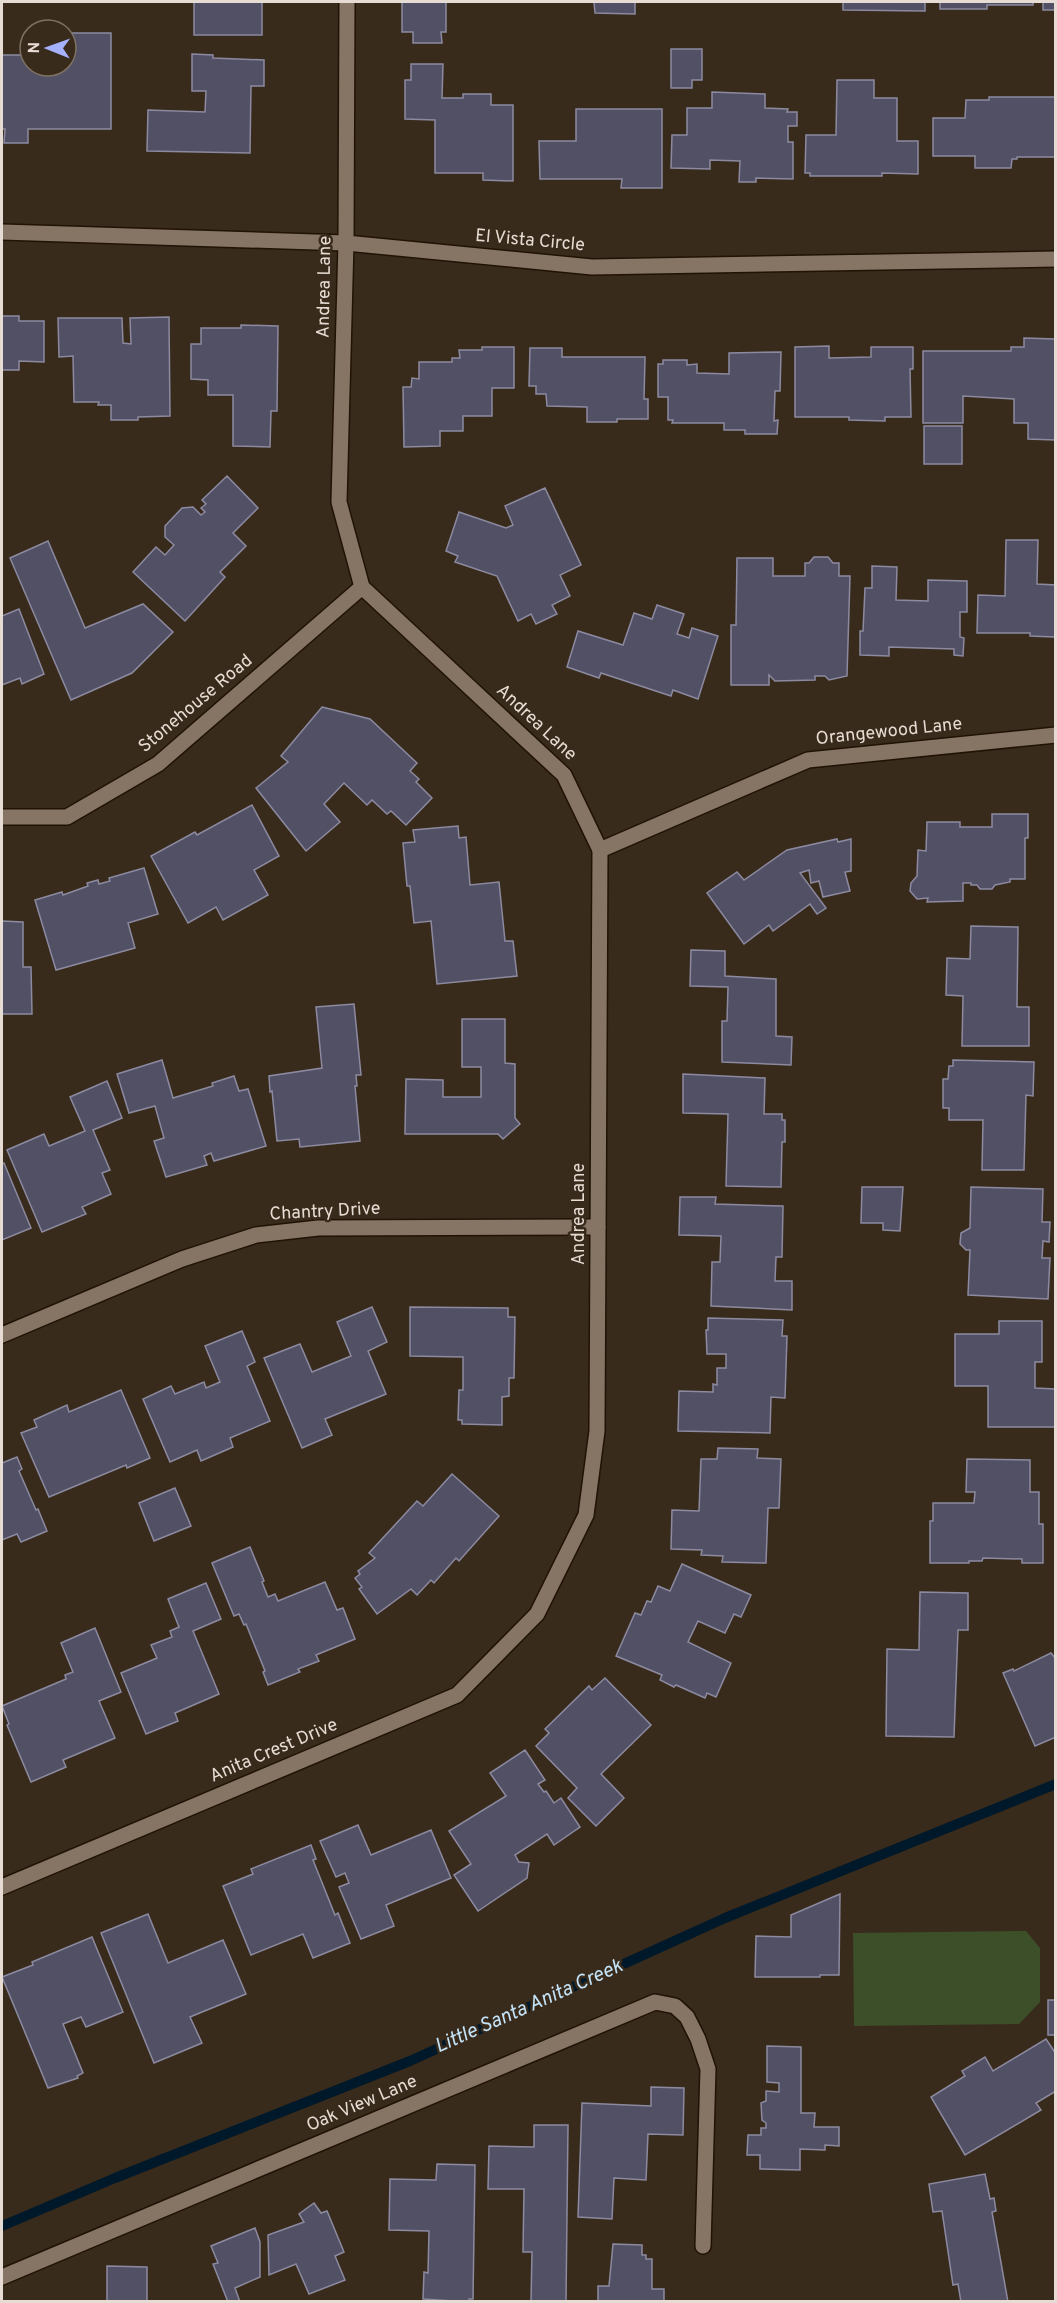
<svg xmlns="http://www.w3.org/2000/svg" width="1057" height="2303" font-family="Overpass,sans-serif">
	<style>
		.green { fill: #3c4f29 }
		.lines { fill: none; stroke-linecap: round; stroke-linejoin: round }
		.stream { stroke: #00192a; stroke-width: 10 }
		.building { fill: #525064; stroke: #8c8aa0; stroke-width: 1.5 }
		.street-casing { stroke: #201305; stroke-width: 18 }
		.street { stroke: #867564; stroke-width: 15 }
		.labels { text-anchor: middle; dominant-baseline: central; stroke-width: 5; stroke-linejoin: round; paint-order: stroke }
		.street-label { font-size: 18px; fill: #e6dcd3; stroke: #392b1c }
		.water-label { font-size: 20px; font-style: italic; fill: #c4e4f9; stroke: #392b1c }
	</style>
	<rect width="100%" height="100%" fill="#392b1c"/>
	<polygon class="green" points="1026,1931 1040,1948 1040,2002 1019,2024 854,2026 853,1933"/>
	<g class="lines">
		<polyline class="stream" points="2,2226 115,2178 410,2061 725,1918 1056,1784"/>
	</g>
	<g class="building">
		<rect x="194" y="2" width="68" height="33"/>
		<polygon points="402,2 446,2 446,32 441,32 442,43 413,43 413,32 402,32"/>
		<polygon points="594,2 635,2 635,14 595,13"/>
		<polygon points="843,2 925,2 925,11 843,10"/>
		<polygon points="940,2 1033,2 1033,5 987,5 987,9 940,9"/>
		<rect x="1043" y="2" width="13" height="8"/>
		<polygon points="66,33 111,33 111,129 28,129 28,143 4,143 5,129 2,129 2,55 28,55 28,51 30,51 30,66 66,66"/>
		<polygon points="671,49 702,49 702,80 692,80 692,88 671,88"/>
		<polygon points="192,54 213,55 213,58 264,60 264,86 251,86 250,153 147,151 148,110 205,112 206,91 192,91"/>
		<polygon points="411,64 443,64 442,98 463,98 463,94 491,94 491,105 513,105 513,181 483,180 483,173 435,173 435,120 405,119 405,80 411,80"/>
		<polygon points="837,80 874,80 874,98 897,98 897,141 918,141 918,174 882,173 882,176 810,176 810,173 805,173 806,135 836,135"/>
		<polygon points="712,92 765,94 765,108 788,109 787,112 797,112 797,126 788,126 788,142 793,142 793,179 756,178 756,182 739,182 740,161 710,160 710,169 671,168 672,135 687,135 687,108 712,108"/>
		<polygon points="989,97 1056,97 1056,157 1017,157 1017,159 1012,159 1011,168 975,168 975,156 933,156 933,118 965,118 966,100 989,100"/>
		<polygon points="576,109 662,109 662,188 621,188 622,179 540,179 539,141 576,141"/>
		<polygon points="2,316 19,316 19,321 44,321 44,362 19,361 19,370 2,370"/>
		<polygon points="169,317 170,416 138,417 138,420 111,420 111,405 98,405 99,402 74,402 73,356 59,357 58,318 122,318 123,343 131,344 130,318"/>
		<polygon points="241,325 278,326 277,411 271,411 270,447 233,446 233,395 208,395 208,380 191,379 191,344 201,344 201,328 241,328"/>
		<polygon points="1024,338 1055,339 1055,440 1028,439 1028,423 1014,423 1014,399 963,396 963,423 923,423 923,351 1011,351 1011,347 1024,347"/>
		<polygon points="829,346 829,358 871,357 871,347 913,347 913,369 910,369 911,417 885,417 885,421 849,420 849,417 795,417 795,347"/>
		<polygon points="482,347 514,347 514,388 492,388 492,416 463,416 463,431 440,431 440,446 404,447 403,387 411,387 412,378 419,379 419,362 452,362 452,358 460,358 459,350 482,350"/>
		<polygon points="530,348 562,348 562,357 645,357 644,399 648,399 648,419 617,419 617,422 587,422 587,407 547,406 546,394 536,394 536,386 529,386"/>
		<polygon points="781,352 780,391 775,391 774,421 778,420 777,434 745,434 745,430 724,430 724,423 672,423 673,420 668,420 668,397 658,397 658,364 663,364 663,360 687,360 687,365 697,364 697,373 729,374 729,353"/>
		<rect x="924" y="426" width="38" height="38"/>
		<polygon points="227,476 258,508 233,533 246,546 220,572 225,577 185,621 133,572 156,547 165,555 174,545 165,537 165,526 182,508 193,507 201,515 205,512 201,508 206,504 202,500"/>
		<polygon points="545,488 581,565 560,575 570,596 552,605 557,614 536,624 531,614 518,621 497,576 455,562 458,556 446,551 459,512 506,528 513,525 505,506"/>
		<polygon points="1006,540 1038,540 1037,584 1056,585 1056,639 1054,637 1030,636 1030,633 977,633 978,595 1005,596"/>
		<polygon points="48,541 85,628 143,604 173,632 132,673 71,700 10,558"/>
		<polygon points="814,557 828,557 833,563 839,563 839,576 850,576 847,676 829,680 825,676 815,676 815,680 775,681 769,675 769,685 731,685 731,625 736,625 737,558 773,558 773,576 805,576 805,563 809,563"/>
		<polygon points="872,566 897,567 896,600 928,601 928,580 967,581 967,612 960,612 960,637 964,638 963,656 954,655 954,649 889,647 889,656 860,655 860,631 863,631 865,588 872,588"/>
		<polygon points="657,605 684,614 677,634 689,638 692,628 718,636 698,699 673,690 671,696 601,673 599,678 567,667 578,631 623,645 634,613 652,619"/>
		<polygon points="19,609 44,674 22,684 20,678 2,685 2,616"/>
		<polygon points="322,707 370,719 417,763 410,771 419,779 416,782 432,798 406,825 391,811 387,814 372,800 367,805 344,783 324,804 340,822 306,851 256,788 288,762 281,756"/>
		<polygon points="252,805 279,856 254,870 268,895 223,920 216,907 188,923 151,856 195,832 197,835"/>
		<polygon points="992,814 1028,814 1028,838 1025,838 1025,879 1010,879 1010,882 995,885 992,889 980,889 977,885 971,885 971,883 963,883 963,901 927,902 928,898 917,899 910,891 911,883 917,876 918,850 926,851 927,822 960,822 960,827 992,827"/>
		<polygon points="458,826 459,838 466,837 470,885 499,882 505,941 513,941 517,976 437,984 431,921 414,923 410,886 407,886 403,843 415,842 413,830"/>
		<polygon points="837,839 838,842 851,839 851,871 845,872 850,891 823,897 819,881 811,883 809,870 800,873 826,908 817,914 810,904 773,931 769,925 744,944 707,893 737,872 744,880 787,850"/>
		<polygon points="144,868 158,914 128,923 135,948 56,970 35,900 62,892 63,895 88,886 87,883 98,880 99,884 110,881 109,878"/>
		<polygon points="2,921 23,922 23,967 31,967 32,1014 2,1014"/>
		<polygon points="971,926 1018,927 1017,1007 1029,1007 1029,1046 962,1046 963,996 946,995 947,958 970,959"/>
		<polygon points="691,950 725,951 725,976 776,979 776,1036 792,1037 791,1065 722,1062 722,1021 727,1021 728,987 690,986"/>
		<polygon points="354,1004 361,1075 356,1075 357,1086 355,1086 360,1141 300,1147 299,1139 277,1141 272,1091 270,1092 269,1076 322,1068 316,1007"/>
		<polygon points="462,1019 505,1019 505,1063 515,1064 515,1118 520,1124 503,1139 498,1134 405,1134 406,1079 443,1080 443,1097 481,1097 481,1067 462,1067"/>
		<polygon points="162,1060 173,1098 213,1086 212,1083 234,1076 239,1091 248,1089 266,1146 214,1161 211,1153 204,1156 207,1165 166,1177 154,1141 164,1138 155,1106 129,1113 117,1074"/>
		<polygon points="953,1060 1034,1062 1033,1096 1026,1095 1024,1170 982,1170 983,1120 949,1120 949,1108 943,1108 943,1079 948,1079 949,1066 953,1066"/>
		<polygon points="683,1074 765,1078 764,1114 782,1114 782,1120 785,1120 785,1142 782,1142 781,1187 726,1186 728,1114 683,1113"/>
		<polygon points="107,1081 122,1118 93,1130 110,1170 102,1173 111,1194 82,1207 86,1214 42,1232 7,1150 44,1134 49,1146 85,1131 70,1097"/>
		<polygon points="4,1163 31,1228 2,1240 2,1164"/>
		<polygon points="862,1187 903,1187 900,1231 883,1230 883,1223 861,1223"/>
		<polygon points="971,1187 1043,1189 1042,1222 1050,1222 1049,1242 1043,1241 1042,1258 1050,1258 1048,1299 968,1295 970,1250 966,1250 960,1244 961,1233 970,1228"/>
		<polygon points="680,1197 716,1197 715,1204 783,1206 782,1257 776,1257 775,1281 792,1281 792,1310 711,1306 712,1262 720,1262 721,1236 679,1235"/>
		<polygon points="372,1307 387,1342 368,1351 386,1394 325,1419 332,1435 302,1448 264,1358 300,1344 312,1372 351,1356 337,1322"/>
		<polygon points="410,1307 508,1308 508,1317 515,1317 514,1378 509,1378 509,1396 502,1397 502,1425 462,1424 462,1420 458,1420 459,1390 463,1390 463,1357 410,1356"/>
		<polygon points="708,1318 783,1320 782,1336 787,1336 785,1398 771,1397 770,1433 678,1431 679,1391 713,1392 713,1384 717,1385 717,1368 726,1368 726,1354 707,1354 706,1330 708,1330"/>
		<polygon points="999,1321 1042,1321 1042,1362 1035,1362 1035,1388 1055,1389 1055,1427 988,1427 988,1386 955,1386 955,1334 999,1334"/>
		<polygon points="242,1331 255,1362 247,1366 270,1421 230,1438 233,1447 201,1461 197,1450 170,1462 143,1399 171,1386 175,1394 204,1382 206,1388 220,1382 205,1346"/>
		<polygon points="121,1390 150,1458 127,1468 126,1465 49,1497 21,1433 37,1427 34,1420 67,1405 69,1412"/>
		<polygon points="718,1448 758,1449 757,1458 781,1459 779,1508 768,1508 766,1563 722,1562 723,1556 701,1555 702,1550 671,1549 672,1510 699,1511 701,1459 717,1459"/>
		<polygon points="17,1457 22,1469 19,1471 36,1510 38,1509 47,1531 21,1542 17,1534 2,1540 2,1463"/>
		<polygon points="967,1459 1030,1460 1030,1492 1039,1492 1039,1524 1043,1524 1043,1563 1022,1563 1022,1559 983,1558 982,1561 969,1561 969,1563 930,1563 930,1521 933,1521 933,1503 974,1503 975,1492 966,1492"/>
		<polygon points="452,1474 499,1516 459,1561 456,1558 434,1583 431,1580 417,1595 411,1589 377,1614 359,1589 362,1587 355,1578 360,1574 358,1571 375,1558 369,1553 417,1501 423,1506"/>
		<polygon points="175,1488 191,1526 154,1541 139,1503"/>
		<polygon points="250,1547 264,1581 262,1582 268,1597 275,1594 278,1601 325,1582 337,1610 343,1608 355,1639 316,1655 319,1661 298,1669 300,1672 268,1685 263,1672 265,1671 246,1624 244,1625 239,1614 234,1616 212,1563"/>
		<polygon points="682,1564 751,1595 741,1617 734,1614 725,1633 698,1621 688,1642 731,1663 716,1697 707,1693 705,1698 676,1685 674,1687 660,1680 662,1675 616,1656 635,1613 641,1615 647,1601 651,1602 658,1586 670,1591"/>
		<polygon points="206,1583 221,1619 193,1631 219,1694 175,1713 178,1721 146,1734 121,1673 157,1658 151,1645 172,1637 170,1631 179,1627 168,1599"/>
		<polygon points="920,1592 968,1593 968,1630 958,1630 954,1737 886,1736 887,1649 919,1650"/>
		<polygon points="95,1628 121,1692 99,1701 115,1738 63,1760 66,1767 31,1782 7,1725 9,1724 2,1706 66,1679 65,1675 73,1672 61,1643"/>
		<polygon points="1051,1653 1056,1659 1056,1737 1035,1746 1003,1673 1013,1669 1014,1671"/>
		<polygon points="605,1678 651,1725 601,1774 624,1798 596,1826 568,1798 577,1788 536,1746 549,1733 545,1729 589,1686 592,1690"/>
		<polygon points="525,1750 545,1780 538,1784 544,1792 546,1791 554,1803 561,1798 580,1827 554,1845 547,1834 515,1855 519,1862 529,1863 527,1878 478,1911 454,1875 471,1864 449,1831 506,1796 490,1773"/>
		<polygon points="358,1825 371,1855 431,1830 451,1878 386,1905 394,1926 361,1939 339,1887 349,1883 345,1873 336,1877 320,1841"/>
		<polygon points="311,1845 316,1859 313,1860 335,1915 338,1913 350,1943 313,1958 303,1934 251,1955 223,1886 253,1874 251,1869"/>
		<polygon points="840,1894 839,1975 820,1975 820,1977 755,1977 756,1936 791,1937 791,1915"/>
		<polygon points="148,1914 168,1963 223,1940 246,1994 190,2017 202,2043 154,2063 101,1933"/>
		<polygon points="92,1937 123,2012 86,2027 81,2017 63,2024 83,2073 77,2076 78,2078 48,2088 2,1977 33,1965 32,1962"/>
		<rect x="1048" y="2000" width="8" height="35"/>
		<polygon points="1046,2039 1056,2054 1056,2091 1036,2103 1041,2110 965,2155 931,2097 965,2076 962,2071 985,2057 993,2071"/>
		<polygon points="767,2046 801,2047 801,2113 815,2113 814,2127 839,2127 839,2146 825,2145 825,2150 800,2149 800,2170 760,2169 760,2155 747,2155 748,2135 761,2135 761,2128 766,2128 766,2123 762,2120 761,2103 766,2101 766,2091 779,2092 779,2083 767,2082"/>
		<polygon points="651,2087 684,2088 683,2135 648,2134 646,2180 614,2178 612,2219 578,2217 582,2103 651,2106"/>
		<polygon points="534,2125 568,2125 566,2302 531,2302 532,2252 523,2252 524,2189 488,2189 489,2146 534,2147"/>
		<polygon points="437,2164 475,2165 473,2299 469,2299 469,2302 423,2299 424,2272 428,2273 429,2231 389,2230 390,2179 436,2180"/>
		<polygon points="985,2174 990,2199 994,2198 996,2211 992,2212 1008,2302 961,2302 958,2284 953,2285 942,2211 933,2212 929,2184"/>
		<polygon points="314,2203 321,2213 327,2211 344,2252 335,2256 345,2280 309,2294 296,2264 269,2275 268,2235 304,2222 299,2214"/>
		<polygon points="255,2228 260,2242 260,2277 235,2288 240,2302 228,2302 213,2264 218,2263 211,2246"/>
		<polygon points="613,2244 642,2245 642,2255 646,2255 646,2259 652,2259 652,2289 664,2289 664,2302 598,2302 598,2286 609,2286"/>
		<polygon points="107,2266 147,2267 147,2302 107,2302"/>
	</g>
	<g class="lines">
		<g class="street-casing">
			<g id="street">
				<polyline points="2,232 346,243 592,267 1056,259"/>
				<polyline points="2,817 67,817 158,764 362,587"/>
				<polyline points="600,850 808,760 1056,735"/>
				<polyline points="2,1335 182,1259 256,1235 318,1228 598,1227"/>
				<polyline points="2,1887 457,1695 537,1614 586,1515 597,1431 600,850 564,775 362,587 339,502 346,243 347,2"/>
				<polyline points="2,2277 655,2002 675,2006 687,2017 698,2039 708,2069 703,2246"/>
			</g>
		</g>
		<use href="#street" class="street"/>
	</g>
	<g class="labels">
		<g class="street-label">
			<text transform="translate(530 241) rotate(5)">El Vista Circle</text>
			<text transform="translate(325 287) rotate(-89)">Andrea Lane</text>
			<text transform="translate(196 704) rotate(-40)">Stonehouse Road</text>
			<text transform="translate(536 723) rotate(43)">Andrea Lane</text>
			<text transform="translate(889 732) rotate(-6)">Orangewood Lane</text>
			<text transform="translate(325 1212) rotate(-3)">Chantry Drive</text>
			<text transform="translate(579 1214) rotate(-90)">Andrea Lane</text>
			<text transform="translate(274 1751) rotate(-23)">Anita Crest Drive</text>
			<text transform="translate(362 2104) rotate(-23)">Oak View Lane</text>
		</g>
		<g class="water-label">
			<text transform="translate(529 2007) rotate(-24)">Little Santa Anita Creek</text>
		</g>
	</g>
	<rect width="1057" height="2303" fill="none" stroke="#e6dcd3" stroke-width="6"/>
	<g transform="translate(48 48) rotate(271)"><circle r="28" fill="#392b1c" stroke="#7e7265" stroke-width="1.5"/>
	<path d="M0-4.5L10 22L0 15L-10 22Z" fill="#a6b1fc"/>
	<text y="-9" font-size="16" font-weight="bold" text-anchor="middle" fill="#e6dcd3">N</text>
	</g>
</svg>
